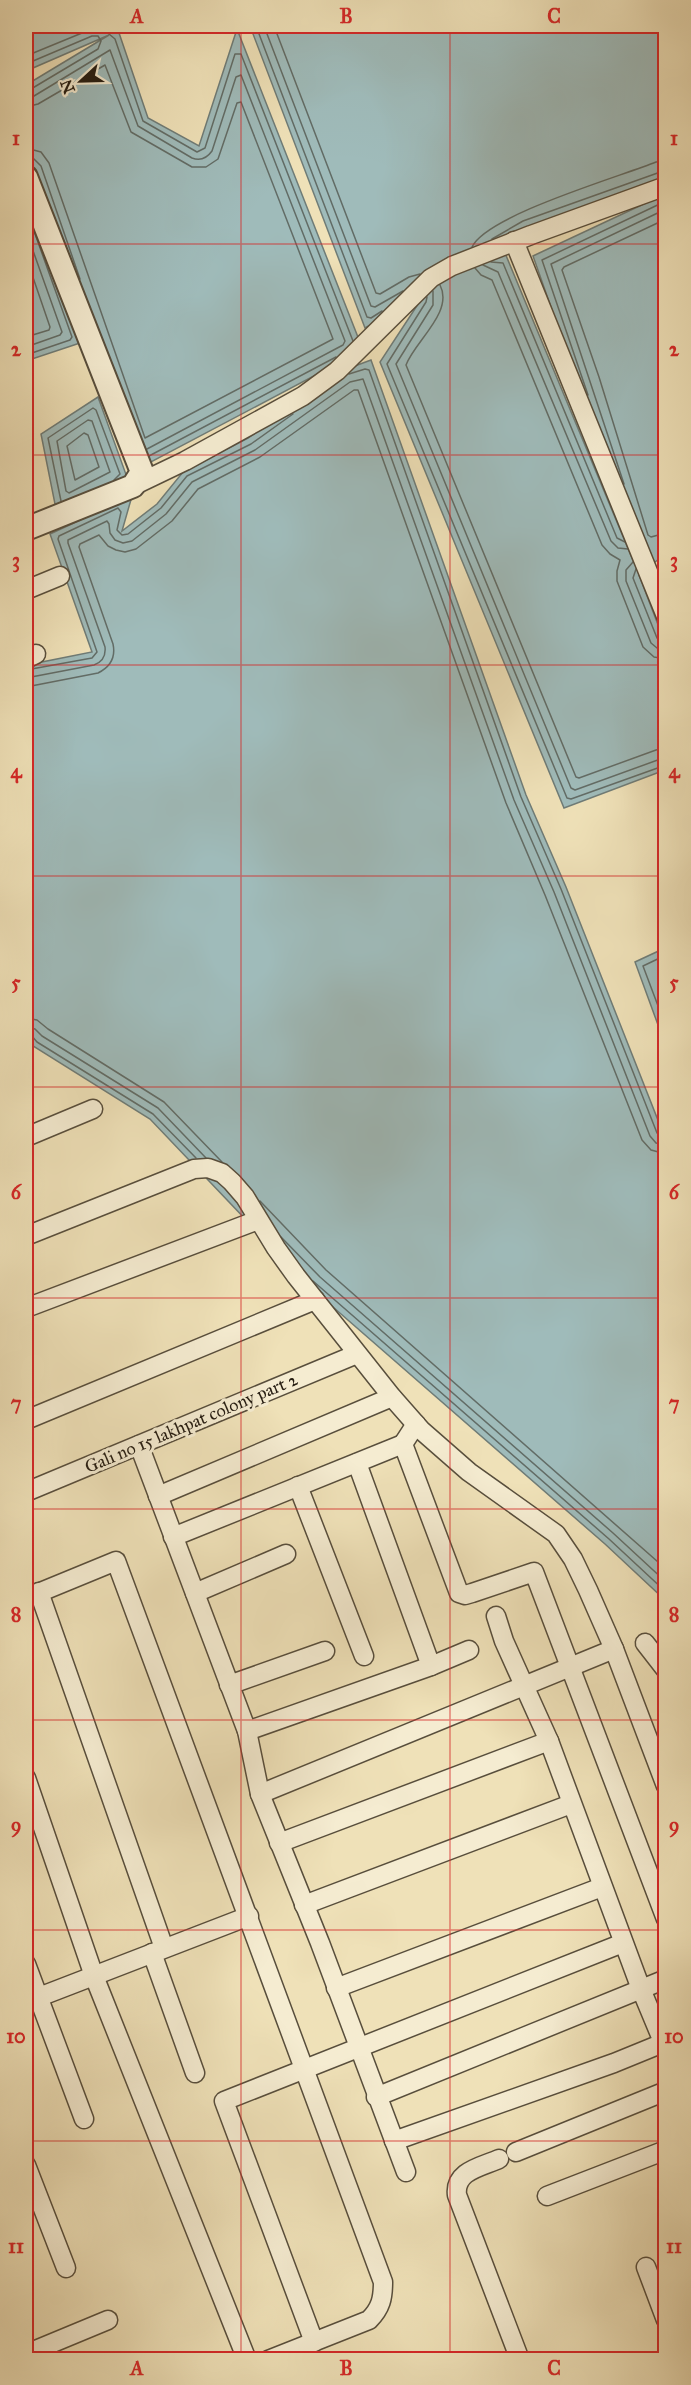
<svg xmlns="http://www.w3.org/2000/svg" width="691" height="2385" font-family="'IM FELL Great Primer',serif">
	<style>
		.water { fill: #9fbbba; stroke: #6f7c77; stroke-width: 1.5 }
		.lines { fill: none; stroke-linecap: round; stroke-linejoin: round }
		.shore { stroke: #626c66; stroke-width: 1.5 }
		.minor-casing { stroke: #584e3c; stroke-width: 21 }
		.tertiary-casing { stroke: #584e3c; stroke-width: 26 }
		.minor { stroke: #f5ecd1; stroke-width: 18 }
		.tertiary { stroke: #f5ecd1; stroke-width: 22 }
		.grid { fill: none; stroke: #d62828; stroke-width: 1.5; stroke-opacity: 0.55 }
		.labels { text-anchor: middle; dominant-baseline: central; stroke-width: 6; stroke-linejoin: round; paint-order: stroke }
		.street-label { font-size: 18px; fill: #261d12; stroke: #f5ecd1 }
		.neatline { fill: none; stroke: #d62828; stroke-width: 2 }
		.grid-label { font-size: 20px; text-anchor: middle; font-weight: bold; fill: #d62828 }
	</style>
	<rect width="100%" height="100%" fill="#efe1b8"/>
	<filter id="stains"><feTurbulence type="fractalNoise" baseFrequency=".00333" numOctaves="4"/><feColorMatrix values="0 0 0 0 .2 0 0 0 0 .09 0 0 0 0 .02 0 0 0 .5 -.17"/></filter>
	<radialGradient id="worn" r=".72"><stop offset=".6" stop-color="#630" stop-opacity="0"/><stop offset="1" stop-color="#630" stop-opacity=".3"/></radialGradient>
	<g class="water">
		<polygon points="26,26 112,26 115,32 118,30 148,118 199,146 237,29 363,350 132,472 26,163 26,85 109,35 26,71"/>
		<polygon points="250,26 665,26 665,182 505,253 634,563 578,384 533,256 665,194 665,554 639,575 665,643 665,770 564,808 380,362 424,295 365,328"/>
		<polygon points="26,191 80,343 26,361"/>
		<polygon points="371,360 526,795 566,887 665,1138 665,1600 605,1544 310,1287 150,1119 33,1046 26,1038 26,668 27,665 92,652 50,534 132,496 122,531 157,504 183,472 248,438 344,370"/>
		<polygon points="98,397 128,480 57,514 41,434"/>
		<polygon points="665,948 665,1044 635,962"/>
	</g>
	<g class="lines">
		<g class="shore">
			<polyline points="107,26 109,34 115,39 143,121 197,152 205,148 235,54 241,54 353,341"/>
			<polyline points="256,26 367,317 371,318 382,311"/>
			<polyline points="264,26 371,306 375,307 403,291"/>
			<polyline points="274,26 376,293 380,294 409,277 420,274"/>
			<polyline points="26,56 99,26"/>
			<polyline points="26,64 92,36 98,36 101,41 98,49 31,89 26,90"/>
			<path d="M26 98 34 96 110 50 138 126 192 158C200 161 207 158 212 151L236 77 241 75 345 341 343 345 147 449"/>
			<polyline points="26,107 38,104 105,65 131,132 192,167 206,167 218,159 237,103 241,102 333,339 145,438 49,163 41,152 26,148"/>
			<polyline points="26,157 34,159 41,166 80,279"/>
			<polyline points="666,219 564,267 562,270 599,377 648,535 651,537 666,533"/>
			<polyline points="26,231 62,332 60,335 26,347"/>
			<polyline points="492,239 523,221 666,170"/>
			<path d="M472 247C487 215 619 177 656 162L666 161"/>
			<polyline points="26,257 50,327 49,330 26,337"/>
			<polyline points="491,262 503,263 617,538 625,542"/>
			<polyline points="483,265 498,272 611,541 618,548 628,549"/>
			<polyline points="475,268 481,275 492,280 602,545 610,554 620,560 617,571 617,581 643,647 654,657 666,659"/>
			<path d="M440 285C454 312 415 341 406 365L576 777 579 778 656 750 666 748"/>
			<polyline points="433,291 433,305 396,364 571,788 575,790 666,757"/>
			<polyline points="427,297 426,302 387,364 567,798 571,799 666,765"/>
			<polyline points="26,355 70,340 72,337 34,231"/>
			<polyline points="349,374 365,369 369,370 521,797 561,889 657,1133 666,1137"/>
			<polyline points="588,395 542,260 666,201"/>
			<polygon points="88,420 92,421 110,472 69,493 66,491 57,441"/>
			<polygon points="84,433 88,435 99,467 75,480 67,446"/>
			<polyline points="149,456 336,357"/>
			<polyline points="624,484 551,264 666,209"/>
			<polyline points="61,501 48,438 93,408 96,410 120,474 114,480"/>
			<polyline points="633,562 626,570 626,581 651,643 657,648 666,650"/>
			<polyline points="636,569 633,578 657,638 661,642 666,642"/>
			<polyline points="26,670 92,658 97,652 58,539 59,536 118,508 121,512 117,530 122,535 128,534 161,508 187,476 251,444 293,414"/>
			<path d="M26 678 94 665C102 662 106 656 105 647L68 543V540L107 521 109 524 110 533 115 540 123 543 132 541 166 514 192 482 255 450 350 382 363 379 514 800 554 892 650 1136 656 1143 666 1145"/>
			<path d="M26 687 98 673C110 667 116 658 113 644L79 547 80 544 99 535 108 546 116 550 125 552 136 549 172 521 198 489 260 457 354 390H358L506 803 545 895 642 1140 651 1150 666 1154"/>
			<polyline points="666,955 643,966 666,1027"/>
			<polyline points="26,1018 37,1020 48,1029 164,1102 222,1162"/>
			<polyline points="26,1027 35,1029 42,1036 158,1108 206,1158"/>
			<polyline points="26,1035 31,1035 37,1042 153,1114 196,1158"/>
			<polyline points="260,1201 326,1270 666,1569"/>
			<polyline points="281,1237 320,1277 613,1533 666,1582"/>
			<polyline points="313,1281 609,1539 666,1592"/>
		</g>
		<g class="minor-casing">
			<g id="minor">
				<polyline points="514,241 666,616"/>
				<polyline points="133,486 185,461 303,396 337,371 431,278 452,266 531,235 666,186"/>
				<polyline points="26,590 60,576"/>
				<polyline points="26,659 36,654"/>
				<polyline points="26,1137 93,1109"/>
				<polyline points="26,1236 194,1169 208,1168 222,1173 232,1182 245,1197 276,1248 296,1276 392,1397 421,1430 469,1472 556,1534 573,1559 588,1590 614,1649 666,1786"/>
				<polyline points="26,1308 258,1220"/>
				<polyline points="26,1420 315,1300"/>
				<polyline points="416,1424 403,1444 459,1593 465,1595 472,1593 534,1572 666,1919"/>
				<polyline points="139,1445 247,1731 260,1794 320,1943 406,2172"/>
				<polyline points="357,1463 431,1666"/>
				<polyline points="298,1486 364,1656"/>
				<polyline points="26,1492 357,1354"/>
				<polyline points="158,1496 392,1397"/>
				<polyline points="173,1537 403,1444"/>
				<polyline points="39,1592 164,1948"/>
				<polyline points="195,1593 286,1554"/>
				<path d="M26 1598 116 1561 383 2282C383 2298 381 2308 369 2320L268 2360"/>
				<polyline points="496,1616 504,1641 549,1741 641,1989 666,2049"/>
				<polyline points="645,1643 666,1670"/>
				<polyline points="229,1685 325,1651"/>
				<polyline points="247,1731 431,1666 469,1650"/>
				<polyline points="26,1778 94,1976 247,2360"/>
				<polyline points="260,1794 614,1649"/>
				<polyline points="279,1843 549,1741"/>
				<polyline points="304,1905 571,1804"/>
				<polyline points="152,1953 195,2073"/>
				<polyline points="26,1964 84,2119"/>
				<polyline points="336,1988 602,1887"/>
				<polyline points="26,2002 249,1916"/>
				<polyline points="376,2097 666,1979"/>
				<polyline points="394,2141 614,2063 663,2043"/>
				<polyline points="516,2152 666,2091"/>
				<path d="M499 2159C481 2167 454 2171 457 2195L520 2360"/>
				<polyline points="26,2165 66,2268"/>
				<polyline points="547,2196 666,2150"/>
				<polyline points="646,2267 666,2320"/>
				<polyline points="314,2342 224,2101 623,1943"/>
				<polyline points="26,2354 108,2320"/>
			</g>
		</g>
		<g class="tertiary-casing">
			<polyline id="tertiary" points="26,177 142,472 133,486 26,529"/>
		</g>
		<use href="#minor" class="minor"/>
		<use href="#tertiary" class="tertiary"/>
	</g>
	<path class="grid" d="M241 26V2360M450 26V2360M26 244H666M26 455H666M26 665H666M26 876H666M26 1087H666M26 1298H666M26 1509H666M26 1720H666M26 1930H666M26 2141H666"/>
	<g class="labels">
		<g class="street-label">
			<text transform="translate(191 1423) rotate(-23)">Gali no 15 lakhpat colony part 2</text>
		</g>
	</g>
	<rect width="691" height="2385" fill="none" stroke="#efe1b8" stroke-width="66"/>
	<g transform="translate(81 81) rotate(248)" stroke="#f5ecd1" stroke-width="4.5" paint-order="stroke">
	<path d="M0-4.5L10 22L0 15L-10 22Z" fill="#261d12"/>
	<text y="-9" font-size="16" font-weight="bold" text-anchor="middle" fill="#261d12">N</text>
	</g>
	<rect x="33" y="33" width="625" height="2319" class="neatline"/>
	<g class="grid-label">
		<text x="137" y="23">A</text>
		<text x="346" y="23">B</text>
		<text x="554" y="23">C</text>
		<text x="16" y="145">1</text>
		<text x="674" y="145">1</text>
		<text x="16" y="356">2</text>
		<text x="674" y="356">2</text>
		<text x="16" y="567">3</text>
		<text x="674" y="567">3</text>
		<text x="16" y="778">4</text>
		<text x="674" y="778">4</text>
		<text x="16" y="989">5</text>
		<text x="674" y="989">5</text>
		<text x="16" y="1199">6</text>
		<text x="674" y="1199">6</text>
		<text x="16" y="1410">7</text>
		<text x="674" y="1410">7</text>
		<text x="16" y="1621">8</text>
		<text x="674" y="1621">8</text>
		<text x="16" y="1832">9</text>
		<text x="674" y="1832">9</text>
		<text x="16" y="2043">10</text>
		<text x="674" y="2043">10</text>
		<text x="16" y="2253">11</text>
		<text x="674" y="2253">11</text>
		<text x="137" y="2375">A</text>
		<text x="346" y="2375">B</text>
		<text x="554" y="2375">C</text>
	</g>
	<rect width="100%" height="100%" filter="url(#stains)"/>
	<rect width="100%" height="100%" fill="url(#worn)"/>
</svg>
